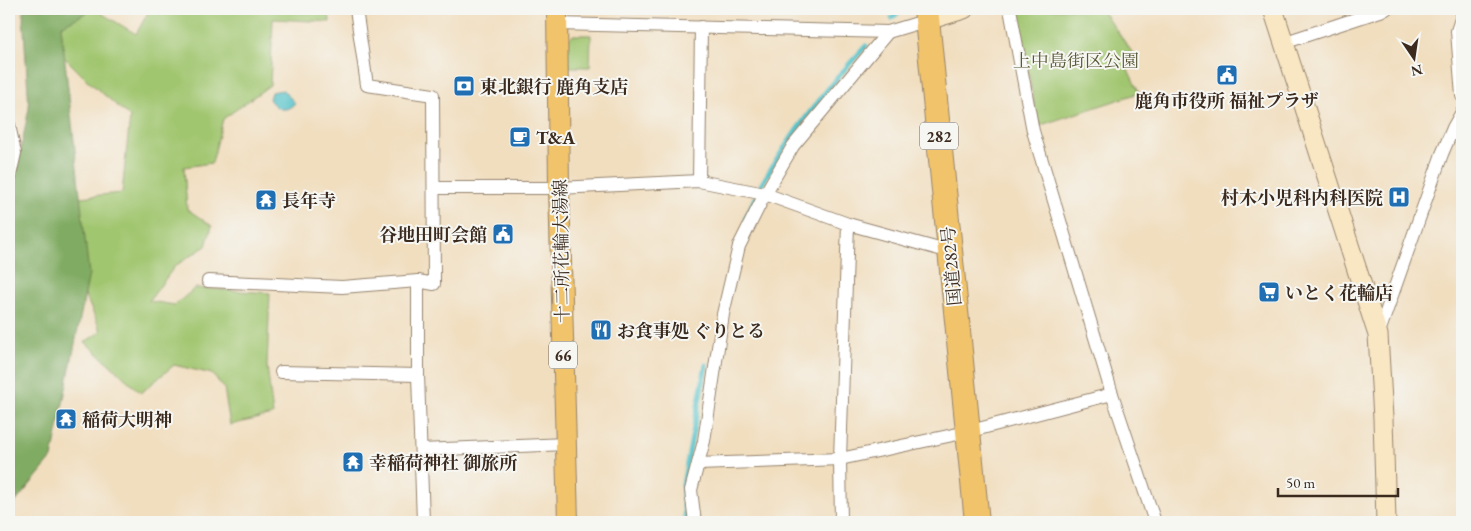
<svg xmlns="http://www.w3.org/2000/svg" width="1471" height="531" font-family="'EB Garamond','Noto Serif JP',serif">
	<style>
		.green { fill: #a1c670; stroke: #6e7847 }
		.forest { fill: #80ab62; stroke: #5e6a40 }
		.water { fill: #54c2c9; stroke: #487674 }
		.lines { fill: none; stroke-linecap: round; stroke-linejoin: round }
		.stream { stroke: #54c2c9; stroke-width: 5 }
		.street-casing { stroke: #96846e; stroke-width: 14 }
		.secondary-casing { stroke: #96846e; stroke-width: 21 }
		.primary-casing { stroke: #96846e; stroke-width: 22 }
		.highway-casing { stroke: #96846e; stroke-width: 26 }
		.street { stroke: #fff; stroke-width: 12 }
		.secondary { stroke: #f9e7c3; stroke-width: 19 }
		.primary { stroke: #f1c36a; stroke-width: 20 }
		.highway { stroke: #f1c36a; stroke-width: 24 }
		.labels { text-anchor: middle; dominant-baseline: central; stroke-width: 4; stroke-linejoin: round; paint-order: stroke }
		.shield { fill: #f6f6f2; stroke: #73675e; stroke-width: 1 }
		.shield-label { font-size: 16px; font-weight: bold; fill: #3b2a1e }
		.park-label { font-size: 18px; fill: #5a5937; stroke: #f6f6f2 }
		.poi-label { font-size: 18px; font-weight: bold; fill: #3b2a1e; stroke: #f6f6f2; text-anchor: start }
		.street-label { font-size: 18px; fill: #3b2a1e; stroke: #f6f6f2 }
	</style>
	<rect width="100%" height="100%" fill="#f6f6f2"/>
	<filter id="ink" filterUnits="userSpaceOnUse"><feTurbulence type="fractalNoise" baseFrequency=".02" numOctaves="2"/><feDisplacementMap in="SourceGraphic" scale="10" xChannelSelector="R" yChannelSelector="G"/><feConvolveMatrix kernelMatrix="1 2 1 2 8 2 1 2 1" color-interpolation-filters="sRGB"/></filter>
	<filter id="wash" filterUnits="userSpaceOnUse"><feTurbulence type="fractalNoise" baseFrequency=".0096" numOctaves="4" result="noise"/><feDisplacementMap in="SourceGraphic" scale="20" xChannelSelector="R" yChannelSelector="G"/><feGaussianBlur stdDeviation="1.12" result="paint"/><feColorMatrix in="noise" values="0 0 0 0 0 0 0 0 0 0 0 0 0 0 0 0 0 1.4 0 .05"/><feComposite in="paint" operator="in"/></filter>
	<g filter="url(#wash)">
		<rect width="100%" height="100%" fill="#f1debf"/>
		<g class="green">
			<polygon points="150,9 329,9 330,22 273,19 270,85 223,119 212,163 184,167 187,209 212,226 206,246 175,266 149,301 175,305 195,288 270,293 267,366 273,415 230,425 224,388 212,374 174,365 141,393 85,342 101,331 67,254 69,198 122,193 130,117 87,80 56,49 52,12 96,10 136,34"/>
			<polygon points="1017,9 1101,9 1132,52 1126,65 1139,93 1038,126"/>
			<polygon points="573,35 591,35 590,67 564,67 566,42"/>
		</g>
		<polygon class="forest" points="25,9 94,9 61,26 89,274 52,458 9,510 9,209 29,108 23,14"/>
		<path class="water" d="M283 90 295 103C285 114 276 109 269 99L271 92Z"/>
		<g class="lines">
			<g class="stream">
				<polyline points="892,18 902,9"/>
				<path d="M760 187C790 136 826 88 866 46"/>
				<polyline points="746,218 755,198"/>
				<polyline points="686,522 683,499 683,484 706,365"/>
			</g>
		</g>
	</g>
	<g filter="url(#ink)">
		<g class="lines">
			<g class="street-casing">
				<g id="street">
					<polyline points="356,9 367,85 433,95 434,284 418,281 418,375 423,522"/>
					<polyline points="1010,9 1033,131 1112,394 1155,522"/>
					<polyline points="1462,16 1457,31 1462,96"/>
					<polyline points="557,24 888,32 928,20"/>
					<polyline points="1283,43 1386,9"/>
					<polyline points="9,125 15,153 9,180"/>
					<polyline points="699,181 701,27"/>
					<polyline points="434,188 559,188 699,181 765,194 848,224 950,252"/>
					<polyline points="208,281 342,287 418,281"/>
					<polyline points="1378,335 1442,154 1453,128 1462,112"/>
					<polyline points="281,372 418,375"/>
					<polyline points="421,450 566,444"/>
					<polyline points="698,464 840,459 967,432 1112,394"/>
					<polyline points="695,522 691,490 704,441 723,314 739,246 765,194 793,146 888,32"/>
					<polyline points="841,522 840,459 848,224"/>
				</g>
			</g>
			<g class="secondary-casing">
				<g id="secondary">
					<polyline points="1273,9 1378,335 1383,418 1386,522"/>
					<polyline points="928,20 964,9"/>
				</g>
			</g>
			<g class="primary-casing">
				<polyline id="primary" points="557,9 559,188 568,522"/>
			</g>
			<g class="highway-casing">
				<polyline id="highway" points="926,9 977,522"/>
			</g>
			<use href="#street" class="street"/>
			<use href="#secondary" class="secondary"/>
			<use href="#primary" class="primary"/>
			<use href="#highway" class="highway"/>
		</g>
	</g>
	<defs>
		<g id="civic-square" transform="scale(1.125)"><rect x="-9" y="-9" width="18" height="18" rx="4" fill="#1f6fb2" stroke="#f6f6f2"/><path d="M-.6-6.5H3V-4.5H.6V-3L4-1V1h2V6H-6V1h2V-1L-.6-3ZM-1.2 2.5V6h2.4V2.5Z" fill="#fff"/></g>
		<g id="bank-square" transform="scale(1.125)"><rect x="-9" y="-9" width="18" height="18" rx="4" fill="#1f6fb2" stroke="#f6f6f2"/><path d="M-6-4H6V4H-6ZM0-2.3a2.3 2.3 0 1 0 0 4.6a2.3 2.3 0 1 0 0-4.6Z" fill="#fff"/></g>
		<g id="cafe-square" transform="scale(1.125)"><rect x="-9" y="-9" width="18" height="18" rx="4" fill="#1f6fb2" stroke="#f6f6f2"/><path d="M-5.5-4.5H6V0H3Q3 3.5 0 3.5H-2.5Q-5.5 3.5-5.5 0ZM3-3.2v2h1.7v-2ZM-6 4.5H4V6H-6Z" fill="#fff"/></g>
		<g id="hospital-square" transform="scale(1.125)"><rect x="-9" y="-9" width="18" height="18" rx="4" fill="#1f6fb2" stroke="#f6f6f2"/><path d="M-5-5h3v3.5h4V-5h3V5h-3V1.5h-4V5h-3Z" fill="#fff"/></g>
		<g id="temple-square" transform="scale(1.125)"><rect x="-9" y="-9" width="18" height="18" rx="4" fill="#1f6fb2" stroke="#f6f6f2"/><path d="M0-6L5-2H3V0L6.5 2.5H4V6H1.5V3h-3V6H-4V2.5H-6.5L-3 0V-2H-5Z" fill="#fff"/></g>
		<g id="supermarket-square" transform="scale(1.125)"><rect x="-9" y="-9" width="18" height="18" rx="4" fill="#1f6fb2" stroke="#f6f6f2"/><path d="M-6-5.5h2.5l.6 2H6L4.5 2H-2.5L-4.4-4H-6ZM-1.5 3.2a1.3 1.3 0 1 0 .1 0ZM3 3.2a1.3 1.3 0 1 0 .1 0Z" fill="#fff"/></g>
		<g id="restaurant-square" transform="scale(1.125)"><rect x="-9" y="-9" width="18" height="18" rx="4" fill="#1f6fb2" stroke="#f6f6f2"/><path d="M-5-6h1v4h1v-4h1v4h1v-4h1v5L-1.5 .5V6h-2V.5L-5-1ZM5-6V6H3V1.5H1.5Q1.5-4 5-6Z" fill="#fff"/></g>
	</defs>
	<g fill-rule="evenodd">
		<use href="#civic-square" x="1227" y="75"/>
		<use href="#bank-square" x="464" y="86"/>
		<use href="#cafe-square" x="520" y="137"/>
		<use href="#hospital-square" x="1399" y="197"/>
		<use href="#temple-square" x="266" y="200"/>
		<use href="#civic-square" x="503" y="234"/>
		<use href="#supermarket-square" x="1269" y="292"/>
		<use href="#restaurant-square" x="601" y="330"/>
		<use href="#temple-square" x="66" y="419"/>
		<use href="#temple-square" x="353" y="462"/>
	</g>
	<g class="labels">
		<g class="shield">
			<rect x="920" y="122.5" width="38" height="27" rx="4"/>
			<rect x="549" y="341.5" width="28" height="27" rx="4"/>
		</g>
		<g class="shield-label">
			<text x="939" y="136">282</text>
			<text x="563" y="355">66</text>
		</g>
		<g class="park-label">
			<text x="1076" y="60">上中島街区公園</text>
		</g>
		<g class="poi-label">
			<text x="480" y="86">東北銀行 鹿角支店</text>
			<text x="1227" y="100" text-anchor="middle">鹿角市役所 福祉プラザ</text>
			<text x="536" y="137">T&amp;A</text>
			<text x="1383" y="197" text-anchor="end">村木小児科内科医院</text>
			<text x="282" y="200">長年寺</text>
			<text x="487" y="234" text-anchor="end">谷地田町会館</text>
			<text x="1285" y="292">いとく花輪店</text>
			<text x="617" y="330">お食事処 ぐりとる</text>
			<text x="82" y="419">稲荷大明神</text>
			<text x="369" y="462">幸稲荷神社 御旅所</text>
		</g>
		<g class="street-label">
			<text transform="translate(561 251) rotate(-91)">十二所花輪大湯線</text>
			<text transform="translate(951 266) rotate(-95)">国道282号</text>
		</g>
	</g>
	<rect width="1471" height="531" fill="none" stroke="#f6f6f2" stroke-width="30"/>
	<g transform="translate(1414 58) rotate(167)" stroke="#f6f6f2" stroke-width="4" paint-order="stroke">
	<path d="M0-4L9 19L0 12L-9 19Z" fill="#3b2a1e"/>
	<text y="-8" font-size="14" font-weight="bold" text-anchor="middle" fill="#3b2a1e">N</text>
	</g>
	<path d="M1278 488v8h120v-8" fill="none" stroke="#3b2a1e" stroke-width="2.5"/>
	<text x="1286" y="488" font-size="15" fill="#3b2a1e" stroke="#f6f6f2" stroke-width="4" paint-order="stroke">50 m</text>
</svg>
